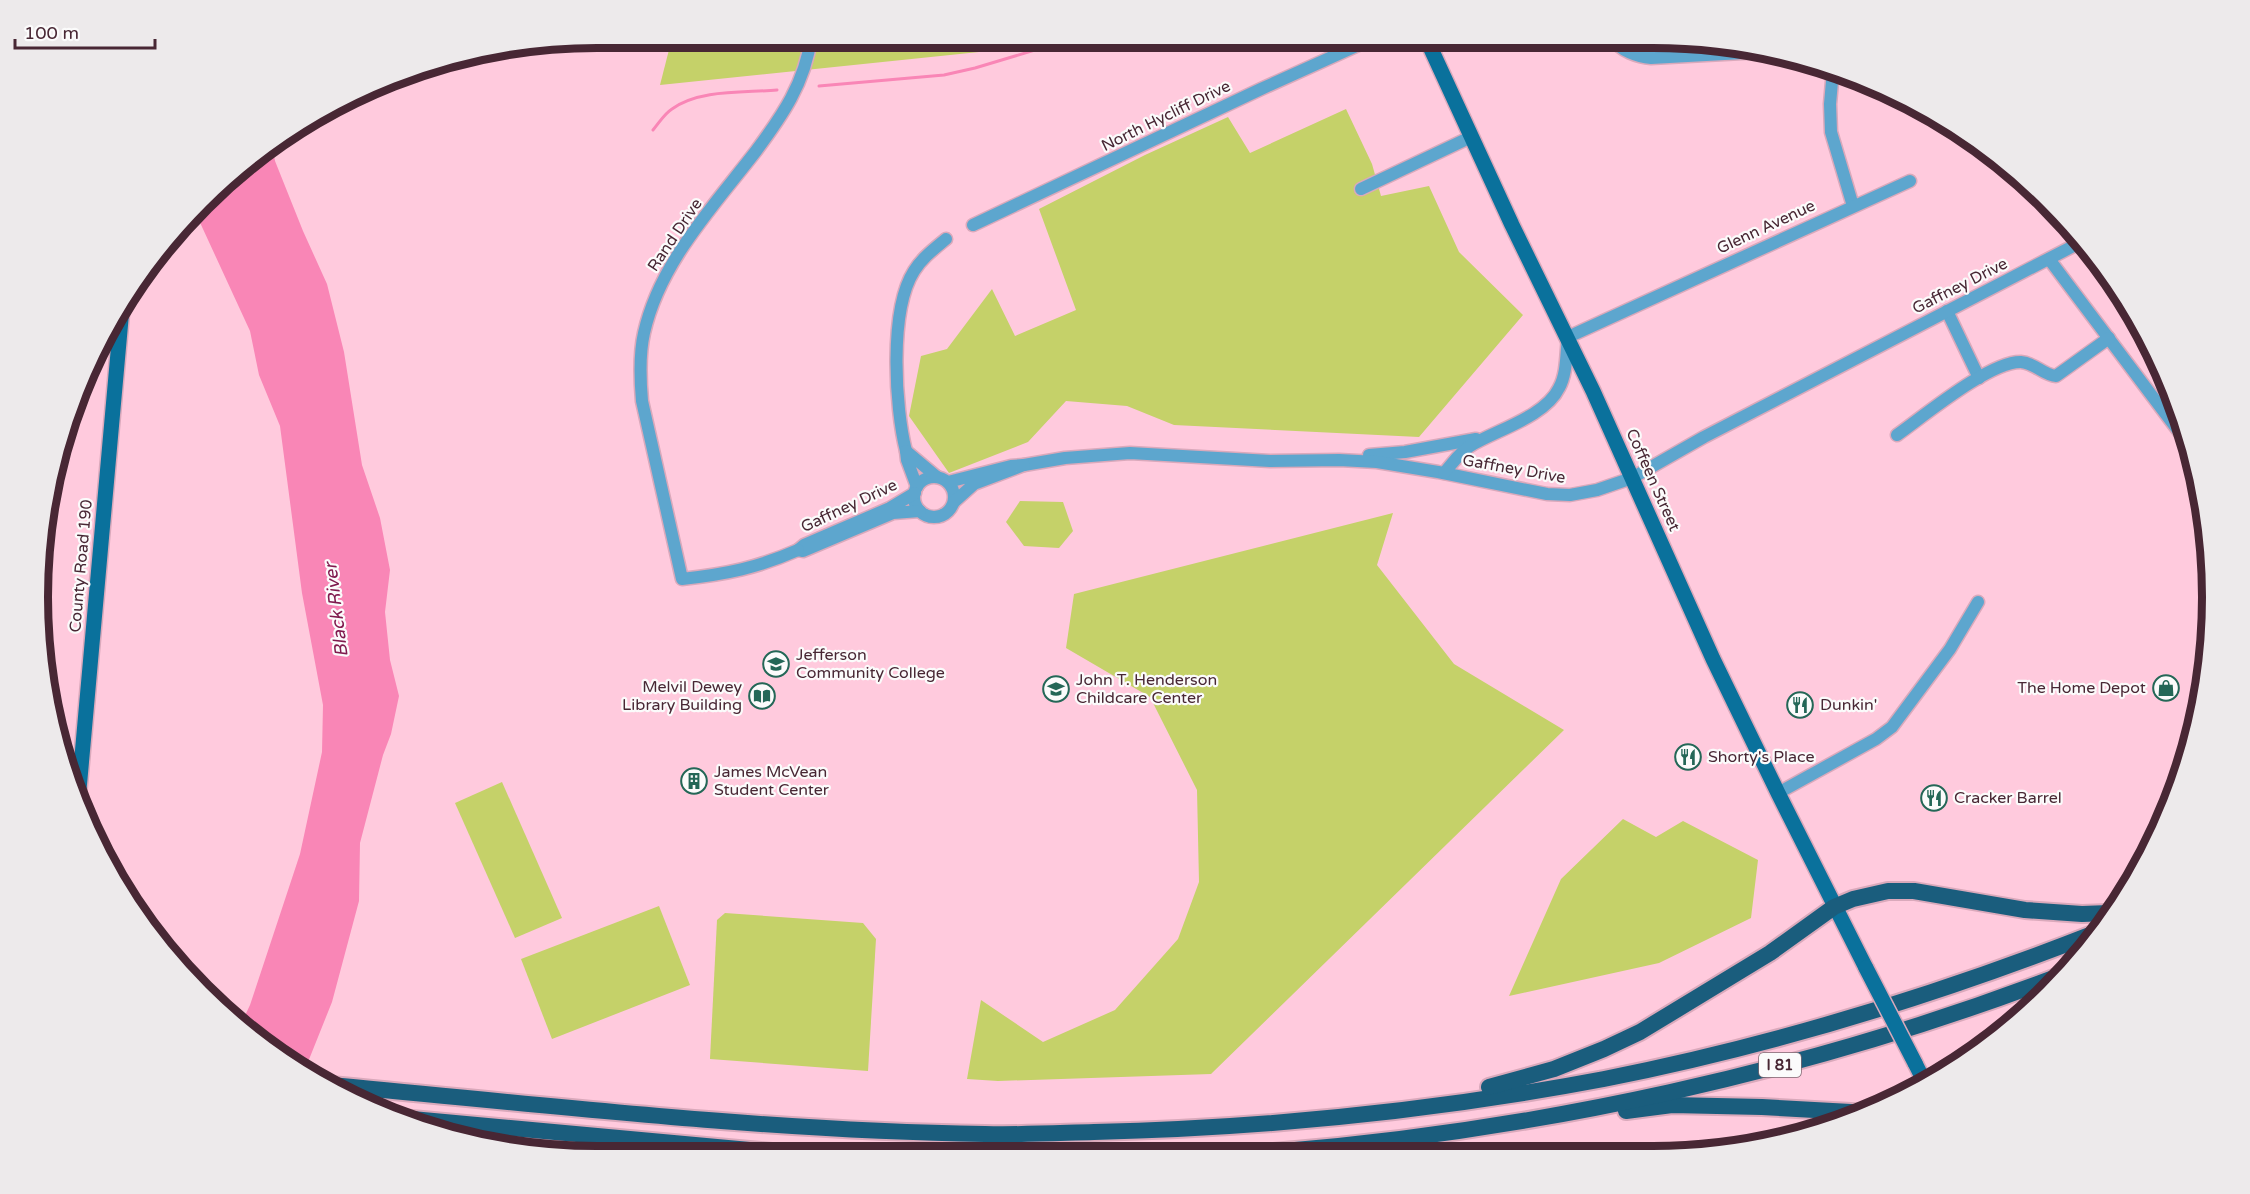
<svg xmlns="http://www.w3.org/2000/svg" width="2250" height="1194" font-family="'Varela Round',sans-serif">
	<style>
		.green { fill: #c5d169 }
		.water { fill: #f986b6 }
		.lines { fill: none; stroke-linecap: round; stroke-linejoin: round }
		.stream { stroke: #f986b6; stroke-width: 3 }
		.minor-casing { stroke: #daa9bb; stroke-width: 15 }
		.major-casing { stroke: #daa9bb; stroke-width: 18 }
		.highway-casing { stroke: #daa9bb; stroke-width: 20 }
		.minor { stroke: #5da6ce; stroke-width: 12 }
		.major { stroke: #0a719c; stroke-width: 15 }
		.highway { stroke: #1a5d7d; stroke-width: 16 }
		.major-bridge-casing { stroke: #daa9bb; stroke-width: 18; stroke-linecap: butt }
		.major-bridge { stroke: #0a719c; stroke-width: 15 }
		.labels { text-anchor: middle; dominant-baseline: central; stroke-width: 4.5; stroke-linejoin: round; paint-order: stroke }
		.shield { fill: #fbfbfb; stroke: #7e6770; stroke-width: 1.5 }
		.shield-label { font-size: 15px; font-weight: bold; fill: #482734 }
		.street-label { font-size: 16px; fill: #482734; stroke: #fbfbfb }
		.poi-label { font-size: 16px; fill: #482734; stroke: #fbfbfb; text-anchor: start }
		.water-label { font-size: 18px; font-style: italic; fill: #801a4e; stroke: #fbfbfb }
		.rim { fill: none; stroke: #482734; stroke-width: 8 }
	</style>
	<rect width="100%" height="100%" fill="#ffcadd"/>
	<g class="green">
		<polygon points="672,38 1027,38 979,52 660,85"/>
		<polygon points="1346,109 1372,164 1381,196 1429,186 1459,252 1523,315 1419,437 1174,425 1127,406 1066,401 1028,442 949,473 909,416 921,356 947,349 992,289 1015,336 1076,310 1039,209 1145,155 1228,117 1250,153"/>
		<polygon points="1020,501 1063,502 1073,531 1059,548 1024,546 1006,522"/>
		<polygon points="1393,513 1377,565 1454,664 1564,730 1211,1074 998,1081 967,1079 981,1000 1043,1042 1115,1010 1178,939 1199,882 1197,790 1150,697 1066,648 1074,594"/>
		<polygon points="502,782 562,918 515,938 455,803"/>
		<polygon points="1623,819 1656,837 1683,821 1758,860 1751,918 1659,963 1509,996 1561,879"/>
		<polygon points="659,906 690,985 552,1039 521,959"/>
		<polygon points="725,913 863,923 876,939 868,1071 710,1059 717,920"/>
	</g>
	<polygon class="water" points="272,145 275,161 303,231 327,284 344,352 362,465 380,518 390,570 385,612 390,660 399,696 391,734 383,755 360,843 359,901 332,1002 306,1067 242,1022 250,1005 300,854 322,752 323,705 302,593 280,426 259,375 250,331 197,216 256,153"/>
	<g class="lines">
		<g class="stream">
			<polyline points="819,86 944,75 975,68 1075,38"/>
			<path d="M653 130C659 123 664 114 672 109 700 89 744 93 777 90"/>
		</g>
		<g class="minor-casing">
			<g id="minor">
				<path d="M1613 39C1620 51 1638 57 1651 58L1761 52 1797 57"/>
				<polyline points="1833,70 1830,104 1831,132 1853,206"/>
				<polyline points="1361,189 1471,137"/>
				<polyline points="973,225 1261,89 1374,38"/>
				<polyline points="2049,259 2189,445"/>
				<polyline points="1947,311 1979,378"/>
				<path d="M1897 435C1924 416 1990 361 2021 362 2035 363 2043 375 2056 376L2109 338"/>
				<path d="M906 451C895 408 889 310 914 271 922 258 934 249 946 239"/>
				<polyline points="1369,455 1405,452 1476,439"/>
				<polyline points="1024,465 1065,458 1130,453 1270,461 1339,460 1377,462 1438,472 1547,494 1570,495 1597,490 1632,478 1704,437 2083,241"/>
				<path d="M1444 473C1452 464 1460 452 1470 446 1496 430 1545 417 1559 388 1567 374 1566 354 1568 337L1910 181"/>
				<circle cx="934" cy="497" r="20"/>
				<polyline points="948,482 1011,466 1024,465 974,484 954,502"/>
				<polyline points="917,487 907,460 906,451 937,477"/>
				<polyline points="915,493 890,508 804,545 798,550 803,551 893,513 920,511"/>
				<path d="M798 550C757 568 727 574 682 579L642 401C640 378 639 355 644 333 660 262 713 207 756 151 782 116 805 83 811 38"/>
				<polyline points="1778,793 1876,739 1892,727 1950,649 1978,602"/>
			</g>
		</g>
		<g class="major-casing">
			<g id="major">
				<polyline points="1426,38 1512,225 1593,391 1713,659 1778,793 1866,968"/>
				<polyline points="78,801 122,308"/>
				<polyline points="1915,1063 1925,1083"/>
			</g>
		</g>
		<g class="highway-casing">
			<g id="highway">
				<path d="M330 1085C548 1105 767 1131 985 1134 1021 1135 1058 1133 1094 1132 1265 1128 1435 1111 1604 1079 1771 1046 1937 995 2095 933"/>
				<polyline points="1489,1087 1554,1069 1604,1049 1640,1032 1770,953 1834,907 1853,899 1888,891 1914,891 2025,910 2082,914 2109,913"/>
				<polyline points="1626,1111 1672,1105 1762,1107 1869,1113"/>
				<polyline points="401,1118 804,1155"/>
				<path d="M1262 1153C1533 1132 1810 1072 2064 974"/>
			</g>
		</g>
		<use href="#minor" class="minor"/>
		<use href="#major" class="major"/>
		<use href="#highway" class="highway"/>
		<g class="major-bridge-casing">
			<polyline id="major-bridge" points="1866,968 1915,1063"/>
		</g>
		<use href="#major-bridge" class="major-bridge"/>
	</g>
	<defs>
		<g id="university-ring" transform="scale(1.35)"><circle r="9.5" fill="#fbfbfb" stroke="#246757" stroke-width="1.5"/><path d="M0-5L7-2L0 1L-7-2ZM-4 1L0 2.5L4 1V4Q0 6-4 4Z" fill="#246757"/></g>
		<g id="shop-ring" transform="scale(1.35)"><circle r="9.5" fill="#fbfbfb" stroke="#246757" stroke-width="1.5"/><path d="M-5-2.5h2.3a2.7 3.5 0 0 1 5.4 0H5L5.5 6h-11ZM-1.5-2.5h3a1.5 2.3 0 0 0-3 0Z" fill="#246757"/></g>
		<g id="school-ring" transform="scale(1.35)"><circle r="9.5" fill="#fbfbfb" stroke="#246757" stroke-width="1.5"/><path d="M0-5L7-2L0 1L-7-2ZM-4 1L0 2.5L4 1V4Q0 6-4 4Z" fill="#246757"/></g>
		<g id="library-ring" transform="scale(1.35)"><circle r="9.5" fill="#fbfbfb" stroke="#246757" stroke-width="1.5"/><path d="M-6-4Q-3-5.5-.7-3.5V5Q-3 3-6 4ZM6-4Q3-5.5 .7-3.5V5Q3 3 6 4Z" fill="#246757"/></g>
		<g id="restaurant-ring" transform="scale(1.35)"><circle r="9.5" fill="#fbfbfb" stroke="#246757" stroke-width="1.5"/><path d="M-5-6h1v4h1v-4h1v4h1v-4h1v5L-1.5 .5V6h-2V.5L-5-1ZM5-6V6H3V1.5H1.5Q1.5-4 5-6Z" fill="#246757"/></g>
		<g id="building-ring" transform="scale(1.35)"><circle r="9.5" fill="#fbfbfb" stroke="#246757" stroke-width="1.5"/><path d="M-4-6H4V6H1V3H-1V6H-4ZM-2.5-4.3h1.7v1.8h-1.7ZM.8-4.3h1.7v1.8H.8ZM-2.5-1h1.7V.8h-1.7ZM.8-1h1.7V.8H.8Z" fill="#246757"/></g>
	</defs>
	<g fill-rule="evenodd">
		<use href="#university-ring" x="776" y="664"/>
		<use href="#shop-ring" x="2166" y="688"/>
		<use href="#school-ring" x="1056" y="689"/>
		<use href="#library-ring" x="762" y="696"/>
		<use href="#restaurant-ring" x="1800" y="705"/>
		<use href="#restaurant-ring" x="1688" y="757"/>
		<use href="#building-ring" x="694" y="781"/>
		<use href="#restaurant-ring" x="1934" y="798"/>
	</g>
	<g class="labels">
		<rect class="shield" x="1759" y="1053" width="42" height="24" rx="4.5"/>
		<g class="shield-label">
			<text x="1780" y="1065">I 81</text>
		</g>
		<g class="street-label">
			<text transform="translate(1166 116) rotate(-26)">North Hycliff Drive</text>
			<text transform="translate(1766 227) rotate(-25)">Glenn Avenue</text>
			<text transform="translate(675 235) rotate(-56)">Rand Drive</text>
			<text transform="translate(1960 286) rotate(-27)">Gaffney Drive</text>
			<text transform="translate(1514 469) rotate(10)">Gaffney Drive</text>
			<text transform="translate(1653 480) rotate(66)">Coffeen Street</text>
			<text transform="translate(849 506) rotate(-25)">Gaffney Drive</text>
			<text transform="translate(81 566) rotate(-85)">County Road 190</text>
		</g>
		<g class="poi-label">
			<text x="796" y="655">Jefferson<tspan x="796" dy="18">Community College</tspan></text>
			<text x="1076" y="680">John T. Henderson<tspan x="1076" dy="18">Childcare Center</tspan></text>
			<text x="742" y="687" text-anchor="end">Melvil Dewey<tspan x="742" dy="18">Library Building</tspan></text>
			<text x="2146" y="688" text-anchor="end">The Home Depot</text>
			<text x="1820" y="705">Dunkin'</text>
			<text x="1708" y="757">Shorty's Place</text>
			<text x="714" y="772">James McVean<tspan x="714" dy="18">Student Center</tspan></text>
			<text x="1954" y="798">Cracker Barrel</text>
		</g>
		<g class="water-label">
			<text transform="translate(336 610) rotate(-97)">Black River</text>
		</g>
	</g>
	<path d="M0 0H2250V1194H0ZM597 48H1653A549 549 0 0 1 2202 597V597A549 549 0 0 1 1653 1146H597A549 549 0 0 1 48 597V597A549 549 0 0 1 597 48Z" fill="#edeaeb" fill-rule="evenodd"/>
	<path class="rim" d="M597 48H1653A549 549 0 0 1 2202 597V597A549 549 0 0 1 1653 1146H597A549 549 0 0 1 48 597V597A549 549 0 0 1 597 48Z"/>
	<path d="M15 39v9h140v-9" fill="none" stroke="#482734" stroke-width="3"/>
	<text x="24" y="39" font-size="18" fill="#482734" stroke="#fbfbfb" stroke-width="4.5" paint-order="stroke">100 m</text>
</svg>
